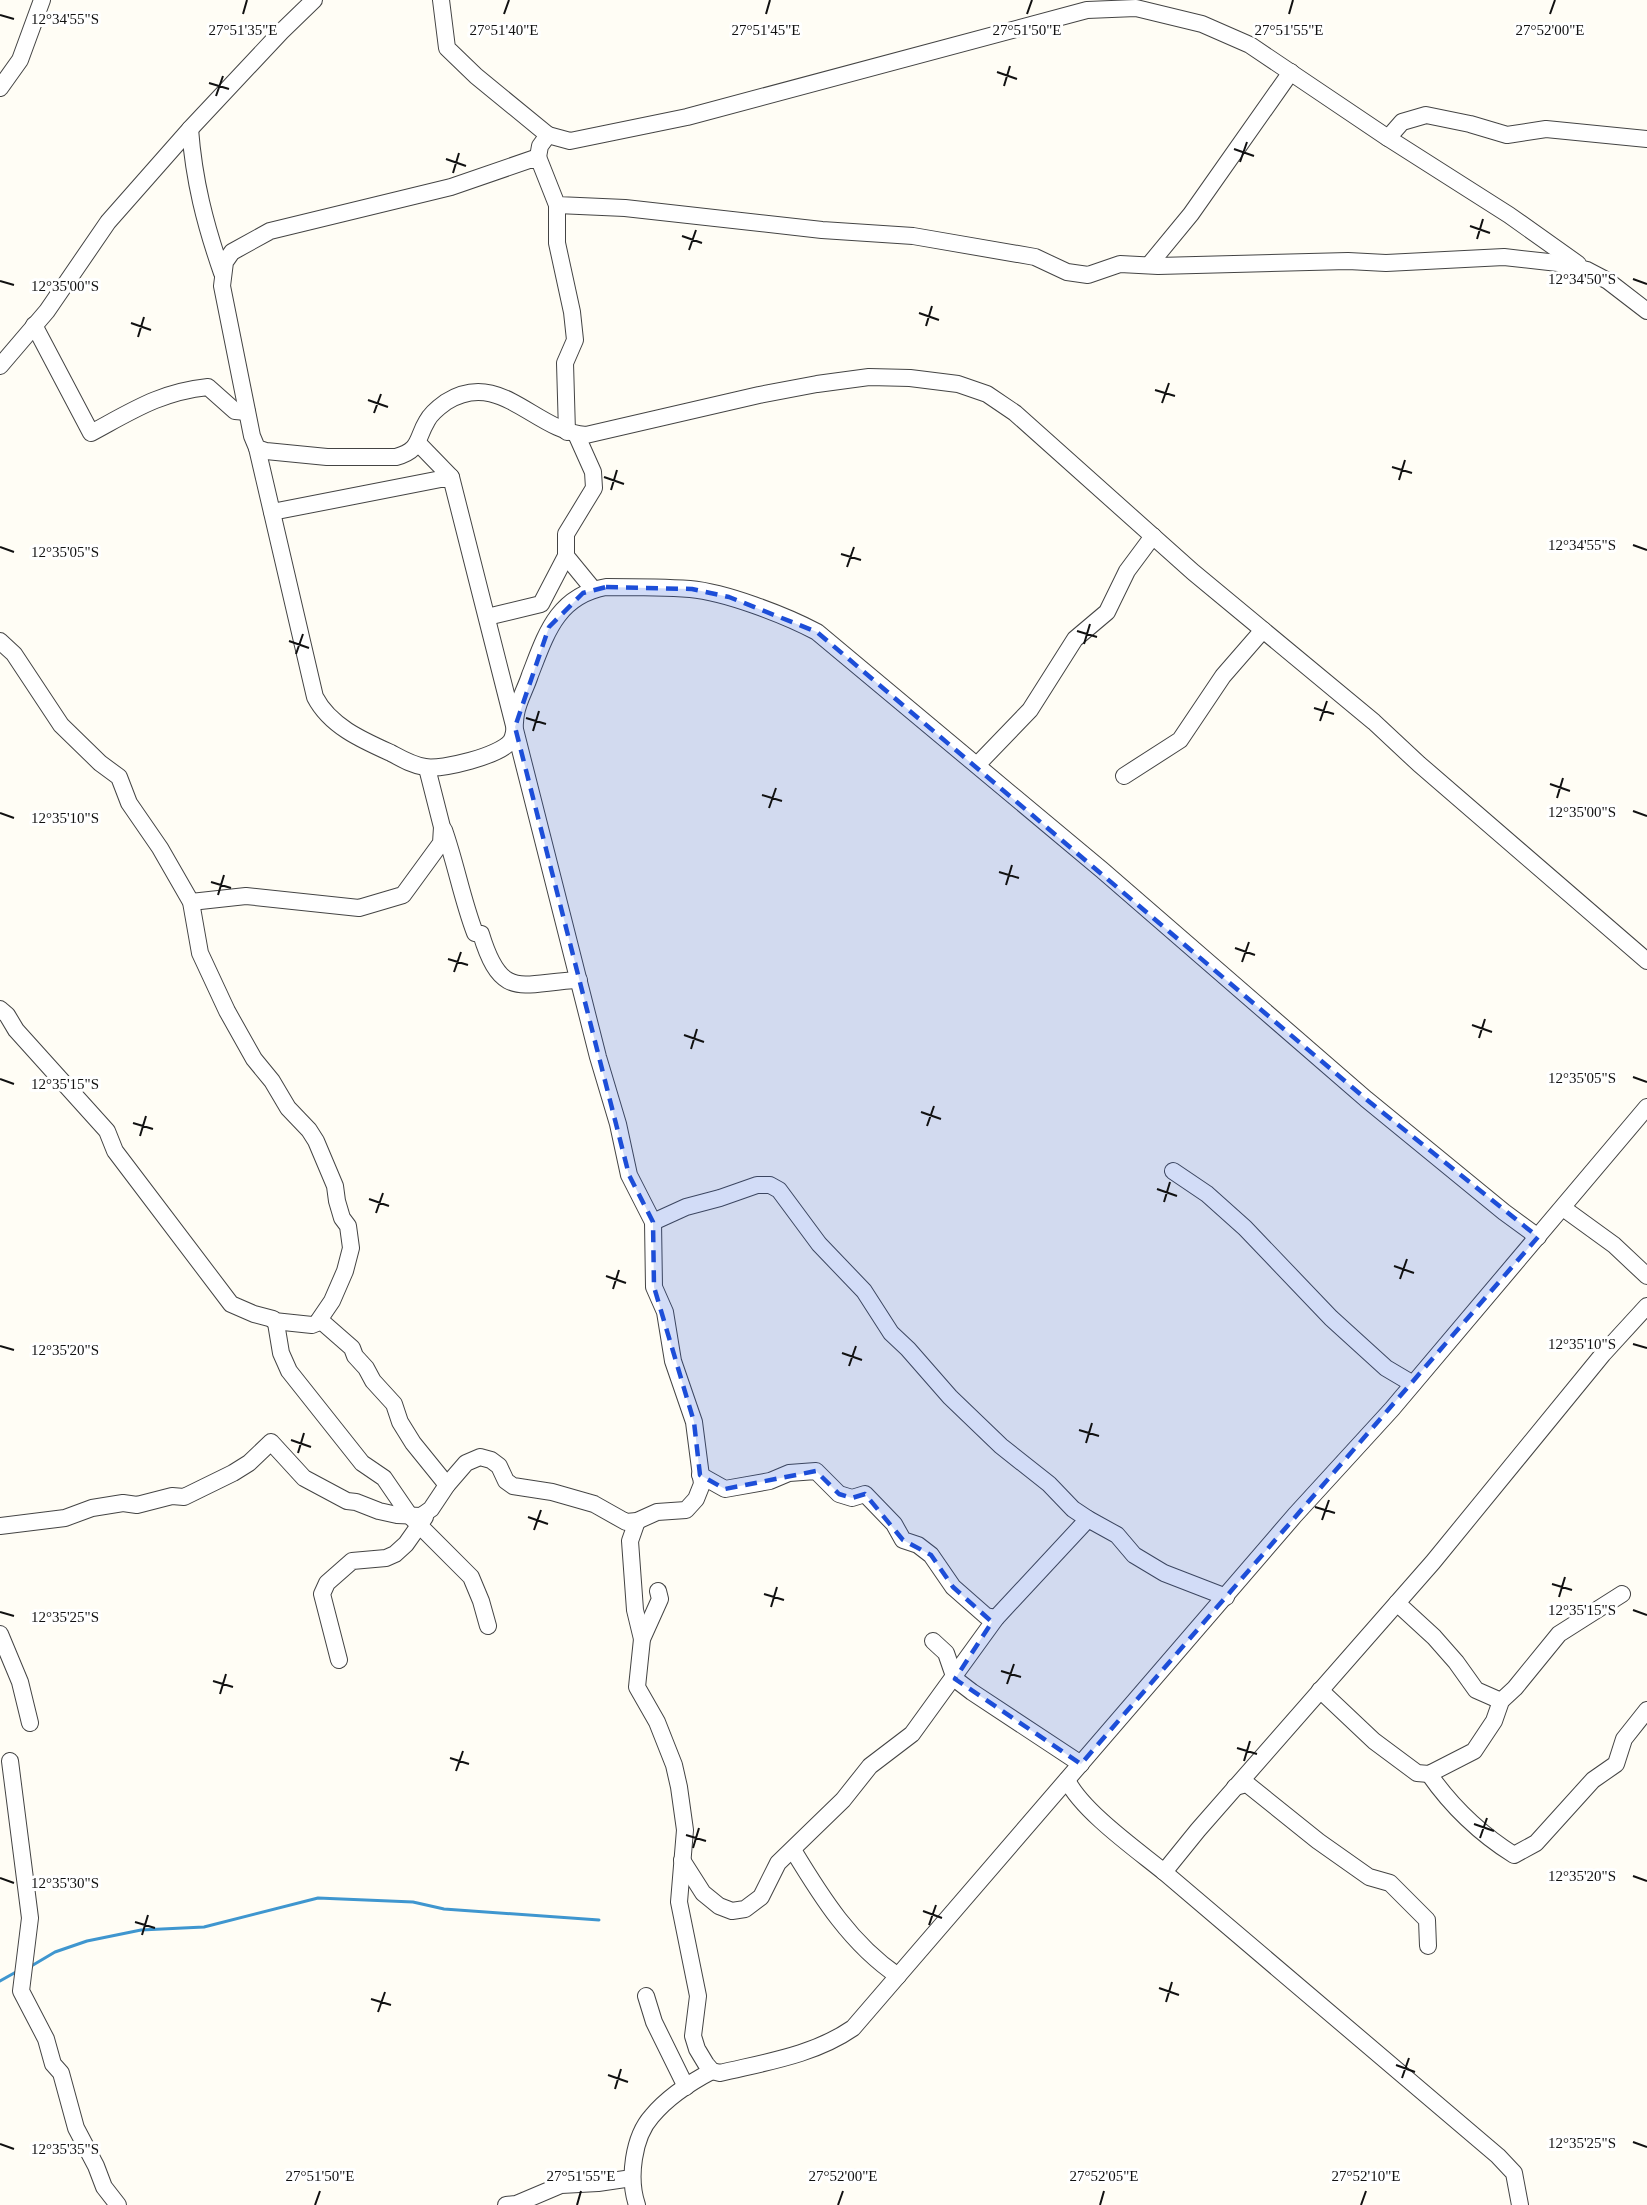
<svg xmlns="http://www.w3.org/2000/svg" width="1647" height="2205" viewBox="0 0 1647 2205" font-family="'Times New Roman',serif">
<rect width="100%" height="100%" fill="#fffdf5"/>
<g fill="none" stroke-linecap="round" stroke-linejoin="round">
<g stroke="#3f96cf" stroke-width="3">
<path d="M28,1968L55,1952L87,1941L141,1930L204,1927L318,1898L413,1902L444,1909L599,1920"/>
<path d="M0,1981L16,1972"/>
</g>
<defs>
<g id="minor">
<path d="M441,0L447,48L476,76L548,135"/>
<path d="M0,88L20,60L42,0"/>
<path d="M190,129C194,181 205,224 222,273"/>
<path d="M1388,138L1402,122L1426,115L1470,124L1507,135L1546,129L1647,139"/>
<path d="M538,157L540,146L548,135L570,141L687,117L1087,10L1136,8L1202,24L1250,45L1388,138L1509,215L1578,264"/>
<path d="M557,205V243L572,312L575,340L565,363L567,432"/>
<path d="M1149,265L1191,214L1291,72"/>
<path d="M1647,311L1608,281L1587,270L1558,263L1504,257L1386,263L1348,261L1158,266L1120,264L1088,275L1067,272L1035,257L913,236L822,230L625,208L557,205L538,157L451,187L270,231L232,252L225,262L222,286L252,436L257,448L266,451L327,457H396C421,450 416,439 427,421C431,413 439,407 446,402C500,368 534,431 586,435L759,395L817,384L869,377L910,378L958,384L987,394L1015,413L1193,572L1374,722L1419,764L1647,961"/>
<path d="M34,325L91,433C132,411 160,392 208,387L235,411L247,412"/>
<path d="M0,366L47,311L108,222L190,129L281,32L314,0"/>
<path d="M418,443L451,477"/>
<path d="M257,448L315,697C330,726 362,740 391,753C402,759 412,765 425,767C442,770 500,756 511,741C516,733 514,723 516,714C518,701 526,688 530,675C546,634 557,596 606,587C634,587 662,587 690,589C725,592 785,615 817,632L1102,870L1366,1099L1504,1212L1538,1237"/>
<path d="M566,556L593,589"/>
<path d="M487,617L541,604L566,556V534L594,488L593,472L576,434"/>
<path d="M0,641L14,654L61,725L100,763L119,777L129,803L160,848L191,902L200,953L227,1011L254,1059L272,1081L288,1108L309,1130L316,1141L335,1186L337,1201L342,1218L348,1226L351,1248L345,1271L332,1301L317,1323L312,1325L274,1321"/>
<path d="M977,765L1030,710L1075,639L1107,612L1127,571L1153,536"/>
<path d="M1124,776L1180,740L1223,676L1263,630"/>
<path d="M444,830C456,864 462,899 475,933L481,934C502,1003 522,982 579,980"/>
<path d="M191,902L246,896L359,908L403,895L441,843L442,827L427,768"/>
<path d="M0,1009L7,1015L16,1030L107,1131L115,1151L231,1304L254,1314L273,1319L276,1323L281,1353L289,1371L362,1463L384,1478L410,1516L471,1577L481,1601L488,1626"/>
<path d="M1173,1171L1207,1194L1245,1228L1331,1318L1386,1368L1413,1384"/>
<path d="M1563,1208L1614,1245L1647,1276"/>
<path d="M653,1222L686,1207L720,1198L757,1185H770L779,1190L819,1244L864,1291L891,1333L908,1349L950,1397L1001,1446L1049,1484L1073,1509L1088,1519L1117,1535L1134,1555L1164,1573L1226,1597"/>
<path d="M320,1320L352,1348L355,1356L366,1368L373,1381L394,1404L400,1422L413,1443L447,1485"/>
<path d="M700,1475L725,1489L770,1481L789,1473L816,1471L839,1494L852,1498L865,1494L894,1524L903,1540L918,1545L931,1555L953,1587L986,1616L996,1618"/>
<path d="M637,1521L630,1541L635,1610L642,1639"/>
<path d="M0,1526L65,1518L92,1508L123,1503L137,1505L172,1496L184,1497L233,1473L249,1463L271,1442L304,1478L347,1501L356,1502L379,1511L397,1515L421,1516L431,1509L447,1485L466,1463L480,1457L491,1460L499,1466L506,1481L513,1486L552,1492L594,1504L626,1522L637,1521L657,1512L686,1510L696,1499L702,1484L694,1422L673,1361L665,1312L654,1287L653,1222L629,1175L618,1124L598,1057L451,477L272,512"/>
<path d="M658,1591L660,1599L642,1639L637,1687L657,1722L674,1765L679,1787L685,1830L679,1902L698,1996L693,2036L697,2049L706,2064L712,2071L720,2073C766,2062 814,2055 853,2028L1295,1515L1392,1409L1647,1107"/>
<path d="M1397,1603L1434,1637L1456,1662L1476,1690L1501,1701"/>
<path d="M0,1634L20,1682L30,1723"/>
<path d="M933,1641L946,1653L955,1679L972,1692L1081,1764"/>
<path d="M339,1660L322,1594L327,1583L352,1561L386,1558L395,1554L406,1544L425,1517"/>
<path d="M1320,1690L1374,1741L1417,1773L1429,1774L1474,1751L1494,1721L1501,1701L1515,1688L1559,1634L1622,1594"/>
<path d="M10,1761L30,1918L21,1991L46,2039L53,2064L61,2073L76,2128L96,2166L104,2187L118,2205"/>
<path d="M1429,1774C1452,1807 1479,1833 1514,1855L1536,1843L1593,1780L1616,1764L1624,1739L1647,1710"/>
<path d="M1067,1780C1082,1811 1137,1850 1164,1872L1198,1830L1433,1562L1603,1354L1647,1306"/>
<path d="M1235,1787L1247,1784L1318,1841L1369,1877L1390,1883L1427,1920L1428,1946"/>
<path d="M793,1850C822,1898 851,1944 898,1976"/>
<path d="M682,1860L703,1893L719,1906L732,1911L745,1909L761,1897L778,1863L843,1800L870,1766L912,1734L996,1618L1088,1519"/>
<path d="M1164,1872L1498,2156L1514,2173L1520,2205"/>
<path d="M646,1996L654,2022L686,2087"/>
<path d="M506,2205L516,2204L561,2185L598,2183L632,2178"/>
<path d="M637,2205C628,2179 633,2137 652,2116C667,2098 691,2082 712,2071"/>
</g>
</defs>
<use href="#minor" stroke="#444" stroke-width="18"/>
<use href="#minor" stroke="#fff" stroke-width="16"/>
</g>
<path fill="#1d4ed8" fill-opacity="0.2" stroke="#1d4ed8" stroke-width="4.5" stroke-dasharray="12 8" stroke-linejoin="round" d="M606,587L692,589L729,597L817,632L1366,1099L1538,1237L1081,1764L955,1679L992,1622L953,1587L931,1555L903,1540L865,1494L852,1498L839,1494L816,1471L725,1489L700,1475L694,1422L654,1287L653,1222L629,1175L515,727L549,627L583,593Z"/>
<path fill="none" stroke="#111" stroke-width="2" d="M243,14L247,0M504,14L509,0M766,14L770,0M1027,14L1032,0M1289,14L1293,0M1550,14L1555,0M0,15L14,19M997,72L1017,79M209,83L229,89M1004,86L1010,66M216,96L223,76M1234,149L1254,156M446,159L466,166M1240,162L1247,142M453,173L459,153M1470,226L1490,233M682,236L702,243M1477,239L1483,219M689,250L696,230M1633,279L1647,284M0,281L14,285M919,313L939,320M131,323L151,330M926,326L932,306M138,337L144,317M1155,390L1175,396M368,400L388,407M1162,403L1169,383M374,413L381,394M1392,467L1412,473M604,477L624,484M1399,480L1405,460M611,490L617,470M1633,545L1647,550M0,547L14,552M841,554L861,560M847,567L854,547M1077,631L1097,637M289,641L309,648M1084,644L1090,624M296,654L303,634M1314,708L1334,714M526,718L546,724M1320,721L1327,701M533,731L539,711M1550,784L1570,791M762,795L782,801M1557,798L1563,778M769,808L776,788M1633,811L1647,816M0,813L14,818M999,872L1019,878M211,882L231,888M1006,885L1012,865M218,895L224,875M1235,948L1255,955M448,959L468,965M1242,962L1249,942M454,972L461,952M1472,1025L1492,1032M684,1035L704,1042M1479,1038L1485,1019M691,1049L697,1029M1633,1077L1647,1082M0,1079L14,1084M921,1112L941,1119M133,1123L153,1129M927,1126L934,1106M140,1136L146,1116M1157,1189L1177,1196M369,1199L389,1206M1164,1202L1170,1182M376,1213L383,1193M1394,1266L1414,1273M606,1276L626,1283M1400,1279L1407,1259M613,1289L619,1270M1633,1344L1647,1348M0,1346L14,1350M842,1353L862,1360M849,1366L856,1346M1079,1430L1099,1436M291,1440L311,1447M1086,1443L1092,1423M298,1453L304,1433M1315,1507L1335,1513M528,1517L548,1524M1322,1520L1329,1500M534,1530L541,1510M1552,1584L1572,1590M764,1594L784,1600M1559,1597L1565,1577M771,1607L777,1587M1633,1610L1647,1615M0,1612L14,1616M1001,1671L1021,1677M213,1681L233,1687M1007,1684L1014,1664M220,1694L226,1674M1237,1748L1257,1754M450,1758L469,1764M1244,1761L1250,1741M456,1771L463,1751M1474,1824L1494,1831M686,1835L706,1841M1480,1838L1487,1818M693,1848L699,1828M1633,1876L1647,1881M0,1878L14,1883M923,1911L942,1918M135,1922L155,1928M929,1925L936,1905M142,1935L148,1915M1159,1988L1179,1995M371,1999L391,2005M1166,2002L1172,1982M378,2012L385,1992M1396,2065L1415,2072M608,2075L628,2082M1402,2078L1409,2058M615,2089L621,2069M1633,2142L1647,2147M0,2144L14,2149M315,2205L320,2191M577,2205L581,2191M838,2205L843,2191M1100,2205L1104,2191M1361,2205L1366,2191"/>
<g font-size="15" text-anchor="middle" fill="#111" stroke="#fff" stroke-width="6" stroke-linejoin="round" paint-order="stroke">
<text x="65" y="24">12°34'55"S</text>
<text x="243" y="35">27°51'35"E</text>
<text x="504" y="35">27°51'40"E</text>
<text x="766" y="35">27°51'45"E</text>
<text x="1027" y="35">27°51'50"E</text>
<text x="1289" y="35">27°51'55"E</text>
<text x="1550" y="35">27°52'00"E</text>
<text x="1582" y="284">12°34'50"S</text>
<text x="65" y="291">12°35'00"S</text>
<text x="1582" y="550">12°34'55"S</text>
<text x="65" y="557">12°35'05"S</text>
<text x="1582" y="817">12°35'00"S</text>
<text x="65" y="823">12°35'10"S</text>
<text x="1582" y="1083">12°35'05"S</text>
<text x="65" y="1089">12°35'15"S</text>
<text x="1582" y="1349">12°35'10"S</text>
<text x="65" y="1355">12°35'20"S</text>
<text x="1582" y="1615">12°35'15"S</text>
<text x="65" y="1622">12°35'25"S</text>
<text x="1582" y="1881">12°35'20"S</text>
<text x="65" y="1888">12°35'30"S</text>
<text x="1582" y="2148">12°35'25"S</text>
<text x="65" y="2154">12°35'35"S</text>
<text x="320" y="2181">27°51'50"E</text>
<text x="581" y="2181">27°51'55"E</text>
<text x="843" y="2181">27°52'00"E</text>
<text x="1104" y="2181">27°52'05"E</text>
<text x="1366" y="2181">27°52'10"E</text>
</g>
</svg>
